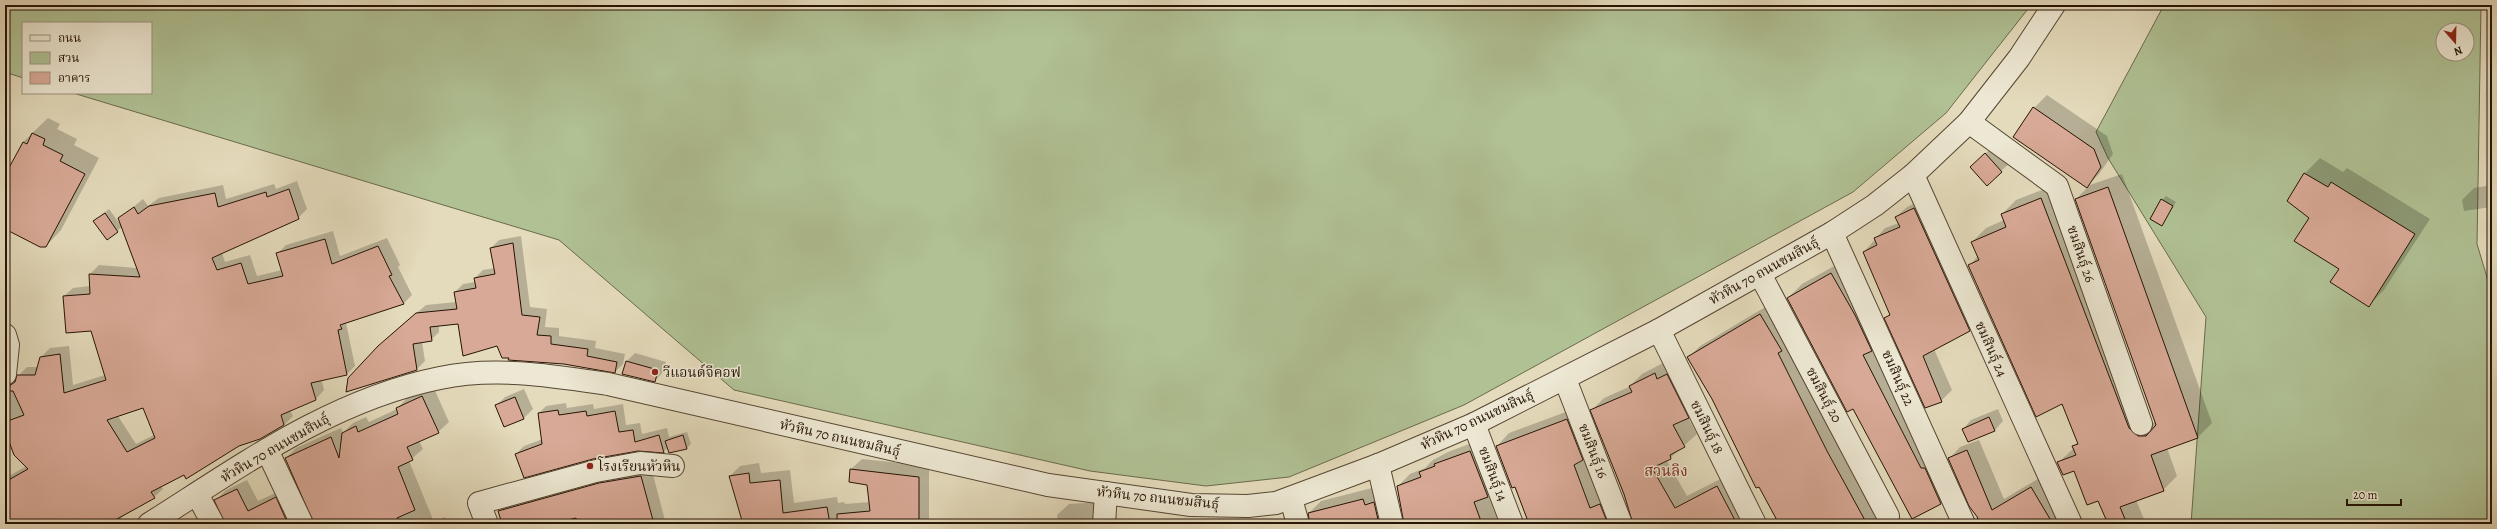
<svg xmlns="http://www.w3.org/2000/svg" width="2497" height="529" viewBox="0 0 2497 529" font-family="Alegreya,'Noto Serif Thai',serif">
<rect width="100%" height="100%" fill="#e4dbbc"/>
<filter id="stains"><feTurbulence type="fractalNoise" baseFrequency=".005" numOctaves="4"/><feColorMatrix values="0 0 0 0 .2 0 0 0 0 .09 0 0 0 0 .02 0 0 0 .5 -.17"/></filter>
<radialGradient id="worn" r=".72"><stop offset=".6" stop-color="#630" stop-opacity="0"/><stop offset="1" stop-color="#630" stop-opacity=".3"/></radialGradient>
<g fill="#b0c194" stroke="#6b6a4c" fill-rule="evenodd">
<path d="M5,5H2031L1946,113L1853,192L1464,405L1289,477L1206,486L1090,471L734,390L559,240L73,93H151V23H23V78L5,72Z"/>
<path d="M2164,5H2481L2477,244L2492,294V524H2191L2206,317L2108,158L2096,132ZM2443,30H2467V54H2443Z"/>
</g>
<g fill="#0003" fill-rule="evenodd">
<path d="M2047,95L2107,136L2113,154L2099,174L2087,186L2122,174L2212,423L2198,437L2167,448L2177,476L2163,490L2136,500L2146,524H2103L2108,522L2099,500L2074,470L2058,463L2074,448L2078,441L2063,403L1969,266L1978,256L1972,242L1986,228L2004,220L2002,214L2016,200L2055,185L2143,414L2153,423L2156,422L2076,199L2088,187L2014,137L2034,108Z"/>
<path d="M48,118L60,124L57,129L77,139L74,145L99,158L61,230L46,246L5,227V169L9,170L23,142Z"/>
<path d="M1994,145L2010,163L2001,171L1980,159Z"/>
<path d="M2320,158L2343,172L2347,168L2430,219L2384,290L2369,305L2340,268L2310,217L2288,201L2305,173Z"/>
<path d="M297,181L307,209L298,218L222,253L225,262L250,255L257,276L282,270L277,254L286,245L333,231L340,256L387,238L400,265L398,267L412,295L404,303L346,323L355,366L347,374L322,381L324,390L316,399L290,410L293,416L284,425L239,445L161,486L163,489L154,497L127,513L114,524H5V478L27,466L5,428V373L12,378L17,377L27,367H39L41,357L50,348L69,346L73,385L105,375L92,330L64,296L73,288L90,286V274L99,265L137,268L119,219L143,199L148,206L159,198L223,185L226,199L274,184L276,189ZM144,407L154,435L136,444L118,416Z"/>
<path d="M2492,185V212L2491,207L2464,211L2462,200L2474,188Z"/>
<path d="M2166,196L2176,202L2162,224V200Z"/>
<path d="M1925,198L1980,319L1969,330L1934,349L1952,390L1941,401L1885,318L1891,313L1864,252L1885,228L1899,223L1896,217L1907,207Z"/>
<path d="M109,209L122,227L107,238L94,221Z"/>
<path d="M521,236L530,307L547,309L545,327L559,328V336L596,341L595,348L625,354L623,364L615,372L565,363L510,356L498,344L459,323L439,325V332L431,340L422,342L425,361L417,369L347,390L387,338L426,305L456,302L455,292L463,284L475,282V278L483,270L495,268L491,248L499,240Z"/>
<path d="M1845,260L1953,490L1938,504L1853,408L1788,298L1802,284Z"/>
<path d="M1772,303L1880,515L1871,524H1784L1688,358L1700,346Z"/>
<path d="M635,353L666,362L663,372L655,381L627,361Z"/>
<path d="M1667,361L1700,405L1688,417L1697,434L1667,461L1687,496L1730,474L1756,524H1634L1592,410L1604,398L1629,387L1642,374Z"/>
<path d="M433,386L449,422L438,432L419,441L423,449L409,461L434,522L445,517L448,524H314L286,458L296,448L341,428L343,433L353,423L366,417L369,422L397,409L407,398Z"/>
<path d="M524,389L533,409L524,418L505,426L496,406L505,397Z"/>
<path d="M566,403L567,408L593,404L594,409L623,404L626,425L640,423L642,434L667,428L669,437L687,432L691,444L687,448L668,447L664,452L638,450L516,454L524,446L543,439L539,413L546,406Z"/>
<path d="M1579,407L1631,524H1530L1497,446L1509,433Z"/>
<path d="M1998,409L2003,421L1995,430L1968,441L1963,429L1971,420Z"/>
<path d="M1482,439L1500,483L1488,495L1499,524H1298L1311,523L1309,513L1321,501L1376,487L1401,524H1404L1398,486L1410,474L1425,468L1433,460L1448,452Z"/>
<path d="M1979,440L2004,499L2043,476L2071,524H1982L1949,459L1960,447Z"/>
<path d="M862,459L929,466V523L744,524L730,476L740,466L759,463L761,473L790,470L794,503L837,497L838,503L844,502L845,504L870,502L868,484L851,469Z"/>
<path d="M651,467L666,524H503L499,511L508,502Z"/>
<path d="M247,480L258,501L286,488L305,524H225V518L216,500L226,490Z"/>
<path d="M1103,502L1108,524H1058L1057,515L1069,504Z"/>
<path d="M687,520L688,524H671Z"/>
<path d="M1142,521L1143,524H1120L1124,522Z"/>
</g>
<g fill="#d8a996" stroke="#261304" fill-rule="evenodd">
<path d="M2033,107L2094,149L2101,167L2087,188L2013,137Z"/>
<path d="M32,133L45,139L43,145L63,155L60,161L85,174L46,247H40L5,229V175L23,142L27,144Z"/>
<path d="M1985,153L2002,172L1987,186L1970,167Z"/>
<path d="M2304,173L2328,187L2331,182L2415,234L2369,307L2330,282L2339,269L2294,241L2309,218L2287,201Z"/>
<path d="M2108,187L2198,438L2151,455L2164,491L2120,507L2127,524H2108L2098,501L2087,505L2074,471L2063,475L2057,462L2076,455L2072,446L2078,444L2062,404L2036,417L1968,265L1979,260L1971,242L2006,227L2001,214L2041,198L2129,428L2138,436H2146L2156,425L2075,199Z"/>
<path d="M289,189L299,219L212,258L217,270L241,263L248,284L283,276L276,253L325,239L332,264L378,246L392,275L389,276L404,304L340,325L342,329L338,330L347,375L311,383L316,400L281,415L284,425L260,439L239,446L186,479L184,475L151,492L155,498L117,519L120,524H5V482L28,469L14,455L5,431V422L24,415L13,391H9V386L15,382L17,375H35L40,357L60,354L64,393L106,380L91,331L66,333L63,296L90,294L89,274L140,277L118,218L134,207L138,214L149,206L215,193L218,207L266,192L267,197ZM143,408L155,438L127,452L107,420Z"/>
<path d="M2161,199L2173,206L2162,226L2150,219Z"/>
<path d="M1914,208L1970,331L1923,356L1942,402L1925,408L1884,318L1890,315L1863,252L1877,245L1874,238L1900,227L1895,217Z"/>
<path d="M105,213L118,232L107,240L93,221Z"/>
<path d="M513,243L522,315L540,317L537,335L551,336V344L588,349L587,356L617,362L615,373L564,364L508,360L509,358H502L497,346L463,356L458,324L430,327L432,341L413,344L417,370L346,392L348,378L378,346L416,313L457,309L454,292L476,288L474,278L495,274L490,248Z"/>
<path d="M1831,273L1855,315L1872,351L1863,355L1921,468H1925L1941,504L1912,519L1853,409L1847,412L1787,298Z"/>
<path d="M1760,314L1782,351L1778,353L1827,451L1867,524H1779L1759,487L1756,488L1712,399L1687,357Z"/>
<path d="M626,361L658,370L655,382L622,374Z"/>
<path d="M1655,373L1657,379L1667,374L1689,418L1673,425L1685,447L1670,455L1671,459L1652,468L1675,508L1717,486L1737,524H1633L1624,494L1590,410L1632,392L1629,386Z"/>
<path d="M422,396L439,433L407,447L413,460L398,467L415,510L397,518L400,524H314L285,458L331,437L339,458L342,433L356,426L358,432L398,414L396,408Z"/>
<path d="M515,397L524,419L504,427L495,405Z"/>
<path d="M558,410L559,415L586,411L587,416L615,411L619,432L633,430L635,442L659,435L664,453L638,451L593,459L524,478L515,454L542,444L538,413Z"/>
<path d="M1989,417L1995,431L1968,442L1962,429Z"/>
<path d="M1567,419L1583,460L1574,465L1590,508L1600,504L1608,524H1529L1515,487L1512,488L1496,446Z"/>
<path d="M683,435L687,449L669,453L665,441Z"/>
<path d="M1967,450L1992,510L2031,487L2053,524H1976V520L1978,518L1969,506L1948,458Z"/>
<path d="M1470,451L1488,497L1474,502L1482,524H1404L1397,486L1421,477L1419,472L1435,466L1434,464Z"/>
<path d="M850,469L919,477V524H837V514L870,511L867,485L849,482Z"/>
<path d="M749,473L750,483L780,480L783,513L827,507L830,524H743L729,476Z"/>
<path d="M641,476L654,524H578L576,518L556,523L555,521L539,524H502L498,511L599,483Z"/>
<path d="M237,489L248,511L276,497L288,524H225L214,500Z"/>
<path d="M1363,499L1365,505L1374,502L1379,524H1310L1308,513Z"/>
</g>
<g fill="none" stroke-linecap="round" stroke-linejoin="round">
<defs>
<g id="minor">
<path d="M1969,122L2057,186L2141,424"/>
<path d="M1913,175L2071,524"/>
<path d="M1832,233L1964,524"/>
<path d="M1760,274L1888,516"/>
<path d="M1659,330L1755,524"/>
<path d="M5,335L8,345L5,374"/>
<path d="M1565,379L1621,524"/>
<path d="M1474,424L1512,524"/>
<path d="M267,450L302,524"/>
<path d="M1378,465L1392,524"/>
<path d="M197,494L213,524"/>
<path d="M1291,499L1298,524"/>
<path d="M149,524C241,466 331,400 440,378C495,366 554,376 608,384L1048,485L1191,505L1248,506L1276,503L1378,465L1474,424L1659,330L1832,233L1875,205L1913,175L1969,122L2019,58L2054,5"/>
<path d="M487,524L479,503L596,471L640,463L673,466"/>
<path d="M1104,524L1106,493"/>
</g>
</defs>
<use href="#minor" stroke="#564532" stroke-width="24"/>
<use href="#minor" stroke="#ede8d3" stroke-width="22"/>
</g>
<g fill="#8f2418" stroke="#ede8d3" stroke-width="1.5">
<circle cx="655" cy="372" r="4"/>
<circle cx="590" cy="466" r="4"/>
</g>
<g text-anchor="middle" dominant-baseline="central" stroke-width="3" stroke-linejoin="round" paint-order="stroke">
<g font-size="14" fill="#261304" stroke="#ede8d3">
<text transform="translate(2081 254) rotate(71)">ชมสินธุ์ 26</text>
<text transform="translate(1764 271) rotate(-29)">หัวหิน 70 ถนนชมสินธุ์</text>
<text transform="translate(1991 349) rotate(66)">ชมสินธุ์ 24</text>
<text transform="translate(1898 378) rotate(66)">ชมสินธุ์ 22</text>
<text transform="translate(1824 395) rotate(62)">ชมสินธุ์ 20</text>
<text transform="translate(1477 420) rotate(-25)">หัวหิน 70 ถนนชมสินธุ์</text>
<text transform="translate(1707 427) rotate(64)">ชมสินธุ์ 18</text>
<text transform="translate(840 438) rotate(13)">หัวหิน 70 ถนนชมสินธุ์</text>
<text transform="translate(275 448) rotate(-30)">หัวหิน 70 ถนนชมสินธุ์</text>
<text transform="translate(1593 451) rotate(69)">ชมสินธุ์ 16</text>
<text transform="translate(1493 474) rotate(69)">ชมสินธุ์ 14</text>
<text transform="translate(1158 498) rotate(6)">หัวหิน 70 ถนนชมสินธุ์</text>
</g>
<g font-size="14" fill="#261304" stroke="#ede8d3" text-anchor="start">
<text x="663" y="372">วีแอนด์จีคอฟ</text>
<text x="598" y="466">โรงเรียนหัวหิน</text>
</g>
<g font-size="15" fill="#7a1f14" stroke="#ede8d3">
<text x="1666" y="471">สวนลิง</text>
</g>
</g>
<rect width="2497" height="529" fill="none" stroke="#e4dbbc" stroke-width="20"/>
<rect x="6" y="6" width="2485" height="517" fill="none" stroke="#261304" stroke-width="2"/>
<rect x="10" y="10" width="2477" height="509" fill="none" stroke="#261304"/>
<rect x="22" y="22" width="130" height="72" fill="#ede8d3" stroke="#9d9380"/>
<rect x="30" y="35" width="20" height="6" fill="#ede8d3" stroke="#9d9380"/>
<text x="58" y="42" font-size="12" fill="#261304">ถนน</text>
<rect x="30" y="52" width="20" height="12" fill="#b0c194" stroke="#9d9380"/>
<text x="58" y="62" font-size="12" fill="#261304">สวน</text>
<rect x="30" y="72" width="20" height="12" fill="#d8a996" stroke="#9d9380"/>
<text x="58" y="82" font-size="12" fill="#261304">อาคาร</text>
<g transform="translate(2455 42) rotate(160)"><circle r="19" fill="#ede8d3" stroke="#9d9380"/>
<path d="M0-3L7 15L0 10L-7 15Z" fill="#8f2418"/>
<text y="-6" font-size="11" font-weight="bold" text-anchor="middle" fill="#261304">N</text>
</g>
<path d="M2347 499v6h54v-6" fill="none" stroke="#261304" stroke-width="2"/>
<text x="2353" y="499" font-size="12" fill="#261304" stroke="#ede8d3" stroke-width="3" paint-order="stroke">20 m</text>
<rect width="100%" height="100%" filter="url(#stains)"/>
<rect width="100%" height="100%" fill="url(#worn)"/>
</svg>
